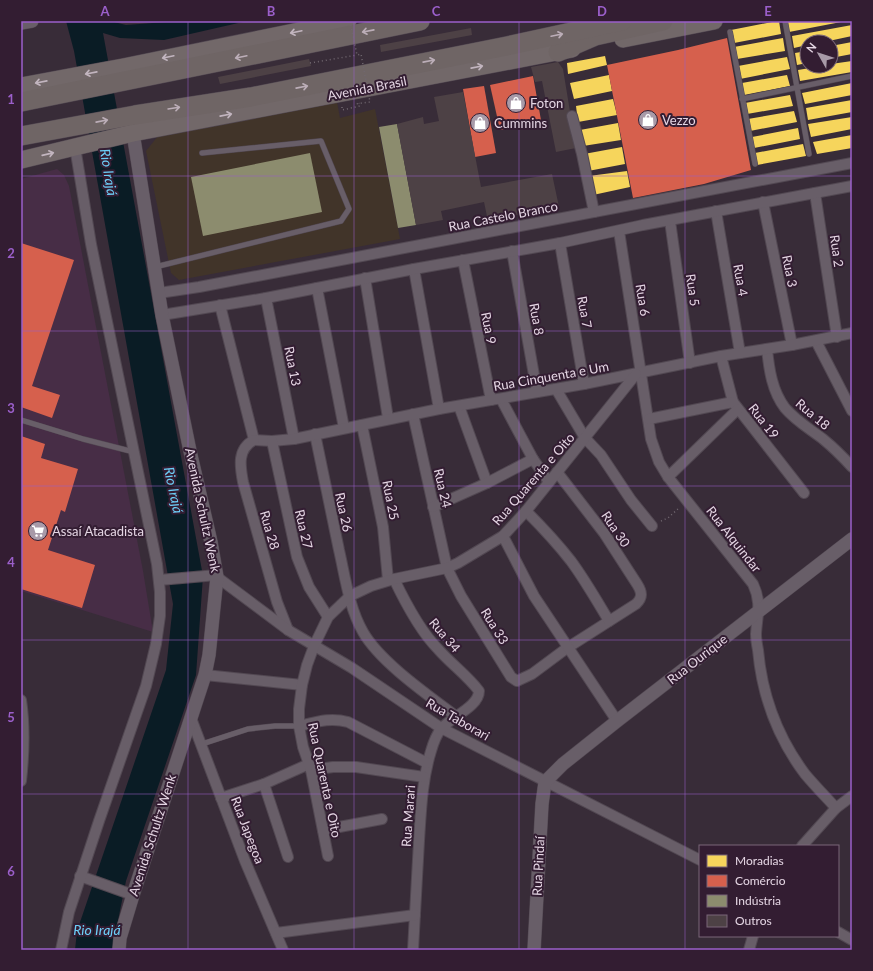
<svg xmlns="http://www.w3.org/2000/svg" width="873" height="971" viewBox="0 0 873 971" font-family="Lato,sans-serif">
<rect width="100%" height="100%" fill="#382c38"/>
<path fill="#472d46" d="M57,169L64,175L69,186L143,571L153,632L21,591V179Z"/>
<path fill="#413429" d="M337,102L340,118L375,109L400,239L179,280L171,273L146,151L158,136Z"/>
<path fill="#0a1c25" d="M66,21H110L126,25L180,21H247L164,40L120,38L103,33L203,576L196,675L126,881L112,950H75L77,931L166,670L173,604L74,51Z"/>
<g fill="#f6d55c">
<path d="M777,21H779L781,34L734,43L731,30Z"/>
<path d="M787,21H841V22L789,32Z"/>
<path d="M852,25V36L824,42H807V45L794,48L792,36Z"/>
<path d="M783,38L785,51L737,59L734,47Z"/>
<path d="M852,42V54L831,58V46Z"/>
<path d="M807,51V63L797,65L795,53Z"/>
<path d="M605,56L607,65L568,74L567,63Z"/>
<path d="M787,57L790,69L740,79L738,66Z"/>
<path d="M852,61V72L800,81L798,70L822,66H831V64Z"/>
<path d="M609,75L612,91L574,99L570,83Z"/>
<path d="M787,75L790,86L744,95L742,83Z"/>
<path d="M852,83V95L805,104L802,93Z"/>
<path d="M790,95L793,106L747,114L745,103Z"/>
<path d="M613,99L617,115L578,122L576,106Z"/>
<path d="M852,100V112L808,120L806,108Z"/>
<path d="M794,111L797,122L750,131L748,119Z"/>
<path d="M852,117V129L811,137L808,124Z"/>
<path d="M618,123L621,140L583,146L580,130Z"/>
<path d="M798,128L800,139L754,148L752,137Z"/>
<path d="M852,135V148L817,154L813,142Z"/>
<path d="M803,144L806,156L757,165L755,153Z"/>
<path d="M622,147L625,164L588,171L584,154Z"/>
<path d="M627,171L630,187L593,195L589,176Z"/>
</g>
<g fill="#d6604d">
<path d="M727,38L751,170L704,184L633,198L607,65L678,50Z"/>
<path d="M533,76L541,120L500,130L490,85Z"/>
<path d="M484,86L496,153L475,157L463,89Z"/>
<path d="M21,243L74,260L32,386L60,395L52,418L21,407Z"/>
<path d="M21,436L45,444L41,458L78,469L65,512L61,510L48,550L95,565L82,608L21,589Z"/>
</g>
<g fill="#8c8c6e">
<path d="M397,124L416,225L398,228L379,127Z"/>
<path d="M310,153L322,212L203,236L191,177Z"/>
</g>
<g fill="#4d4145">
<path d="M471,28L472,35L381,52L380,45Z"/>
<path d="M309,59L311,66L220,84L218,77Z"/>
<path d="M558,62L563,69L576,148L556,152L542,81L535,82L531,67Z"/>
<path d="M463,92L481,187L552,174L559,207L488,221L484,202L441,211L443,220L416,225L397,124L423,117L424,124L439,121L434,97Z"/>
</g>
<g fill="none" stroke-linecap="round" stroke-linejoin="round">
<defs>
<g id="service">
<path d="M785,21L809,154"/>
<path d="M730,32L755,164"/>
<path d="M742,99L852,76"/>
<path d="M155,267L341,221L349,209L321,141L202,153"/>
<path d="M21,420L83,439L134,452"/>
<path d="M202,744L248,729L275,726H299"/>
</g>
<g id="minor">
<path d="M572,116L582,154L594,212"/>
<path d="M815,193L837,337"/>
<path d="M763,202L792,345"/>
<path d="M716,211L740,353"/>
<path d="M670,221L690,363"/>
<path d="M619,231L651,439L659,462L668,477L753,584C762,603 757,615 756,634C756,639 757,645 758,650C762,695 778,738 805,774C815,786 826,797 836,808"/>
<path d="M560,243L584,384"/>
<path d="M512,251L537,392"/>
<path d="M463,260L491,400"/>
<path d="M414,269L439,409"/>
<path d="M365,278L388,418"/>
<path d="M317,288L344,428"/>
<path d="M159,293L199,287L852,163"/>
<path d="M266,298L294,439"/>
<path d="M220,305L254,440"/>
<path d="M162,315L266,298L414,269L560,243L643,225L852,186"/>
<path d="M816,341L852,411"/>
<path d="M767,349C769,369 772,391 785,408C796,421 810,429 823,439C834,448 843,457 852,467"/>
<path d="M721,356L733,402L804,493"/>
<path d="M556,389L585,438L601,455L631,500L652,526"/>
<path d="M501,399L533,459L549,482"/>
<path d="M459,406L487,483"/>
<path d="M413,414L447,568L461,596L511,677L517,681L532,674L567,648L636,604C643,597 642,592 637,584L604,533L557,472"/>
<path d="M649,419L733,402"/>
<path d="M362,425L383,527L388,580"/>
<path d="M315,434C323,472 331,511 339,550C345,576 349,608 363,632C380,662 428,695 457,717"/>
<path d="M254,440L272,441L294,439L439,409L584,384L721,356L792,345L852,333"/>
<path d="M254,440C237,449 240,466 243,482L277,602L288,630"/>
<path d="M272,441L297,557L309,587L328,617"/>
<path d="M668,477L738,409"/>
<path d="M433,507L487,483L533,459"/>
<path d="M526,511C542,527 557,543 571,561C585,580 597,601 609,621"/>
<path d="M503,536L534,596L617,721"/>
<path d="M217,577L288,630L352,668L441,728L700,860"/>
<path d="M394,579C405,602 420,631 438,649C451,664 467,675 479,691C479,707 449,718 441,729C437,734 433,744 431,751C422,780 421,810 419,841C417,877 415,914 413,950"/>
<path d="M159,580L217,575"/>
<path d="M205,675L302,685"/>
<path d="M21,700C25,727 24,754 21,781"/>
<path d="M191,718L245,861L283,950"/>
<path d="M299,726C316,722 330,717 348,722L427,763"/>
<path d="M311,770L333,767H356L424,777"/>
<path d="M264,784L288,857"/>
<path d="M221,798L264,784L309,764"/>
<path d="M323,830L382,819"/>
<path d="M802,846L836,808L852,796"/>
<path d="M328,856L311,770L303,747L299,726V709L302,685L307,665L314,646L328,617L350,596L371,586L394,579L447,568L458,563L503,536L526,511L636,374"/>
<path d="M80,876L133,895"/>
<path d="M838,932L852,940"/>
<path d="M276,933L415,915"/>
<path d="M61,950L69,912L99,821L146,686L156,644L160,616V592L157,564L91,244L75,147"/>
<path d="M749,950L753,936"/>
</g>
<g id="tertiary">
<path d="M21,23L32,21"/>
<path d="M119,950L120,938L133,895L205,675L209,655L217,577L211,542L190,451L162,315L133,133"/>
<path d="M534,950L542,804L545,782L563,764L617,721L852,539"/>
</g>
<g id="trunk">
<path d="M623,39L714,21"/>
<path d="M21,86L123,67L348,21"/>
<path d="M21,160L133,133L572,49"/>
</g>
<g id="motorway">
<path d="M558,52L595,36L663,21"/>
<path d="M21,102L420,21"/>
<path d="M21,136L135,115L251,97L507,46L622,21"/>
</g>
</defs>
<use href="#service" stroke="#524852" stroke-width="6"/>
<use href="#minor" stroke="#524852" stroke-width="12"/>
<use href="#tertiary" stroke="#524852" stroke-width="14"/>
<use href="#trunk" stroke="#524852" stroke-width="18"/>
<use href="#motorway" stroke="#524852" stroke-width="20"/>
<g stroke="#716870" stroke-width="1.5" stroke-dasharray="1 3" stroke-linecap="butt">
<path d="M310,63L357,55"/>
<path d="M342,107V110L360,106L359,103"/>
<path d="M661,521L668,518L680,507"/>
</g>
<use href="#service" stroke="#685e68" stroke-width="5"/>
<use href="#minor" stroke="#685e68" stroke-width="10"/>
<use href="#tertiary" stroke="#685e68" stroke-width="13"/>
<use href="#trunk" stroke="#726869" stroke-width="17"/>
<use href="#motorway" stroke="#6f6565" stroke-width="19"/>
<path stroke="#716870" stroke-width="1.5" stroke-dasharray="1 3" stroke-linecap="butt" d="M350,21L357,55L361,54L370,102L355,104"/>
</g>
<defs><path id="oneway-shaft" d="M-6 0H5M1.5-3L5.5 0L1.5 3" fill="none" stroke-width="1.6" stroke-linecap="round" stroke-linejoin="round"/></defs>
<g stroke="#bcaeb8">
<use href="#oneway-shaft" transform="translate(368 31) rotate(169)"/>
<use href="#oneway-shaft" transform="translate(557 35) rotate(-12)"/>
<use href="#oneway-shaft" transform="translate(241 57) rotate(168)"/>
<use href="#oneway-shaft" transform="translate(429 61) rotate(-11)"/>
<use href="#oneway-shaft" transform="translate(302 87) rotate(-11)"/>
<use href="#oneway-shaft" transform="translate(174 108) rotate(-9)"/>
<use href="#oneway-shaft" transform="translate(102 121) rotate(-11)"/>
</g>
<g stroke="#c2b5bf">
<use href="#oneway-shaft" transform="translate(296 32) rotate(168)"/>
<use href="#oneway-shaft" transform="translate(168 57) rotate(168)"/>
<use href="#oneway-shaft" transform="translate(477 67) rotate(-11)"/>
<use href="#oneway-shaft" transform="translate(91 73) rotate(169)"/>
<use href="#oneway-shaft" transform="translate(41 82) rotate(169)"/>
<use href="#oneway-shaft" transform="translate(226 115) rotate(-11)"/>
<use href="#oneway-shaft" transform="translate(48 154) rotate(-13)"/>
</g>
<path fill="none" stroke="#9b5fca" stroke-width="1" stroke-opacity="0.55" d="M188,21V950M354,21V950M519,21V950M685,21V950M21,176H852M21,331H852M21,486H852M21,640H852M21,794H852"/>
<defs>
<symbol id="shop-disc" viewBox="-11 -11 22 22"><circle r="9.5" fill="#a89aa8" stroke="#331d32"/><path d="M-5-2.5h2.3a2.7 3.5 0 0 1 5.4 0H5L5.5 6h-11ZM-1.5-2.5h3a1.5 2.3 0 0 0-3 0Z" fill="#fff"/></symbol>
<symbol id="supermarket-disc" viewBox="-11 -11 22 22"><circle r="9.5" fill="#a89aa8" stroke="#331d32"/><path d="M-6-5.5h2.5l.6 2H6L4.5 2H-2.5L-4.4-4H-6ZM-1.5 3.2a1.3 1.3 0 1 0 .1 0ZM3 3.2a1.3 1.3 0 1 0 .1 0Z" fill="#fff"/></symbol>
</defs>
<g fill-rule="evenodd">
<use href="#shop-disc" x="505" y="92" width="22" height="22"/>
<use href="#shop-disc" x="637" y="109" width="22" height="22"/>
<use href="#shop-disc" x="469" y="112" width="22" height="22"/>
<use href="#supermarket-disc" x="27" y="520" width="22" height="22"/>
</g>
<g text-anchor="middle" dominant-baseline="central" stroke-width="4" stroke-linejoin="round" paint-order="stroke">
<g font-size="13" fill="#e5d6e4" stroke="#331d32">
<text transform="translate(367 88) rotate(-11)">Avenida Brasil</text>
<text transform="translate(503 216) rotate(-11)">Rua Castelo Branco</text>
<text transform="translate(837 251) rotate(82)">Rua 2</text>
<text transform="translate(790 271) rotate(79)">Rua 3</text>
<text transform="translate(741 280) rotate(80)">Rua 4</text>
<text transform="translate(693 290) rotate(82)">Rua 5</text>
<text transform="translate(643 300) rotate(81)">Rua 6</text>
<text transform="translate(585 312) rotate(80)">Rua 7</text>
<text transform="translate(537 319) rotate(80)">Rua 8</text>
<text transform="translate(489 328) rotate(79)">Rua 9</text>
<text transform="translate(293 366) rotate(79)">Rua 13</text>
<text transform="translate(551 376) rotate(-10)">Rua Cinquenta e Um</text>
<text transform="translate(813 414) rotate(40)">Rua 18</text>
<text transform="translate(764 421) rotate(52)">Rua 19</text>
<text transform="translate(533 479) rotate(-49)">Rua Quarenta e Oito</text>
<text transform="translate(443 488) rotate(77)">Rua 24</text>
<text transform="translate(391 500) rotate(79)">Rua 25</text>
<text transform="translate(203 510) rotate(78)">Avenida Schultz Wenk</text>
<text transform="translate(344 512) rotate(78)">Rua 26</text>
<text transform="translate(304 529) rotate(77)">Rua 27</text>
<text transform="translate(616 529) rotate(56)">Rua 30</text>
<text transform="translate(270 530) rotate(74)">Rua 28</text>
<text transform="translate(734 539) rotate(52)">Rua Alquindar</text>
<text transform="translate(495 626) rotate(58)">Rua 33</text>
<text transform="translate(445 635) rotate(50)">Rua 34</text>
<text transform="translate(697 659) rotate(-38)">Rua Ourique</text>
<text transform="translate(458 719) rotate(30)">Rua Taborari</text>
<text transform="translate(325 780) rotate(78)">Rua Quarenta e Oito</text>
<text transform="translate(408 816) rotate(-86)">Rua Marari</text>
<text transform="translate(248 830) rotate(69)">Rua Japegoa</text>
<text transform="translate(152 835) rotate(-72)">Avenida Schultz Wenk</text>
<text transform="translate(538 866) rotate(-87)">Rua Pindaí</text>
</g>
<g font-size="13" fill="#e5d6e4" stroke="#331d32" text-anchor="start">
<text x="530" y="103">Foton</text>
<text x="662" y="120">Vezzo</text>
<text x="494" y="123">Cummins</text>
<text x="52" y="531">Assaí Atacadista</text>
</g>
<g font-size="14" font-style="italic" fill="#6dcff8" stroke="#331d32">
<text transform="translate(109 172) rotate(81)">Rio Irajá</text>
<text transform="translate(174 490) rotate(78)">Rio Irajá</text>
<text x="97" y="929">Rio Irajá</text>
</g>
</g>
<rect width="873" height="971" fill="none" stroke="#331d32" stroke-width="44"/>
<rect x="699" y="845" width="140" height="92" fill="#331d32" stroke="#7a6779"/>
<rect x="707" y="855" width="20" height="12" fill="#f6d55c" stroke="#7a6779"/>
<text x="735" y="865" font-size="12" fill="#e5d6e4">Moradias</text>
<rect x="707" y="875" width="20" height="12" fill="#d6604d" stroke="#7a6779"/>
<text x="735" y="885" font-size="12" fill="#e5d6e4">Comércio</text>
<rect x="707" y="895" width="20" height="12" fill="#8c8c6e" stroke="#7a6779"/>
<text x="735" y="905" font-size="12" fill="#e5d6e4">Indústria</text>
<rect x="707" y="915" width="20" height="12" fill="#4d4145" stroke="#7a6779"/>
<text x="735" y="925" font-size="12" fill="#e5d6e4">Outros</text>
<g transform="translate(819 54) rotate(309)"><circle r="19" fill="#331d32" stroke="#7a6779"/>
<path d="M0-3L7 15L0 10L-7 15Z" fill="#a89aa8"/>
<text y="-6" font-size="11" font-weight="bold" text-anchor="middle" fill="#e5d6e4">N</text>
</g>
<rect x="22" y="22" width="829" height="927" fill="none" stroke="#9b5fca" stroke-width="1.5"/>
<g font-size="13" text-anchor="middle" font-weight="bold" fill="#9b5fca">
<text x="105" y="16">A</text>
<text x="271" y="16">B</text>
<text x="436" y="16">C</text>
<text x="602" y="16">D</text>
<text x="768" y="16">E</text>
<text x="11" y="104">1</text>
<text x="11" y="258">2</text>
<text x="11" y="413">3</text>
<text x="11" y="567">4</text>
<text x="11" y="722">5</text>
<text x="11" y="876">6</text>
</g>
</svg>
